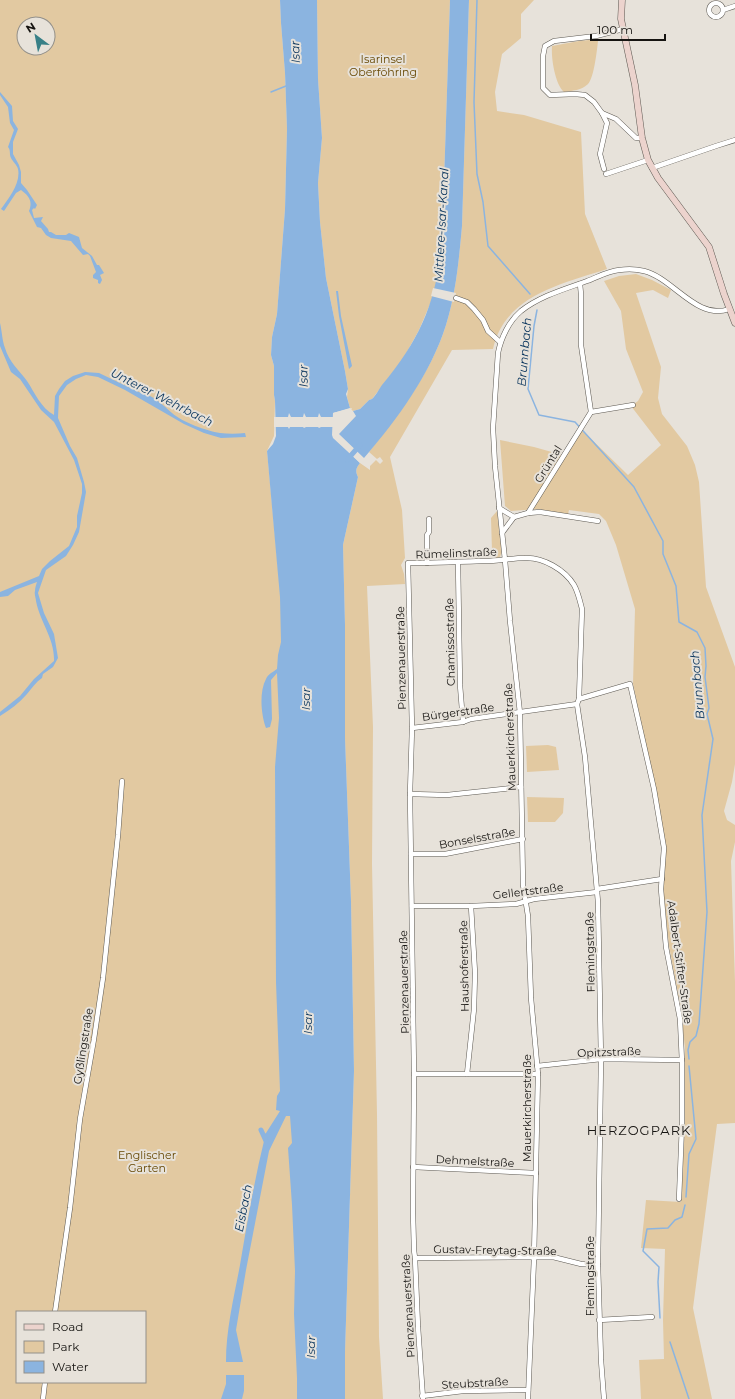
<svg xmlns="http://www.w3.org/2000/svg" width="735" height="1399" viewBox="0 0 735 1399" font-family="Montserrat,sans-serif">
<rect width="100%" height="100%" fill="#e7e2da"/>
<g fill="#e2c9a1" fill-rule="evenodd">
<path d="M0,0H280L281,23L285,73L287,129L285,209L277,314L272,337L271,355L274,366V395L275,401L274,436L267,451L285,643L293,1116L300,1399H0ZM24,24H48V48H24ZM17,1312H145V1382H17Z"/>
<path d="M317,0H450L442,242L439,271L433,297L419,330L403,359L372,399L369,400L360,409L353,411L350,408L347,397L348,389L345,371L326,278L320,222L318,183L322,138L318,79Z"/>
<path d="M469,0H534L521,14V38L502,54L495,92L497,111L524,115L581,132L585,214L607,269C562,284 505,295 493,349L452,350L390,457L402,510L405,558L401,565L404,574L405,584L367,586L373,727L372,864L377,1114L379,1337L383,1399H345V1352L354,1071L351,901L345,738V625L343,545L358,477C355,471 356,468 360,463L370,470V466L376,460L380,464L383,461L380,457L377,459L369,452C399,414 431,373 446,325C456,293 459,259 462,226Z"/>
<path d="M589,40L598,41C597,50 594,78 588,84C582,90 572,91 564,92C555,84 551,58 552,46L579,41Z"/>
<path d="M636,274L652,280L671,290L668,298L653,290L636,293L661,367L658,398L662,414L687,446L695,465L699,482L706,587L735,667V764L732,782L724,811L727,820L735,825V842L731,861L735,982V1123L717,1124L693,1308L712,1399H641L639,1360L664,1359L663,1320L665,1249L641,1248L646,1200L681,1202L685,1123V1048L680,1004L669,946L663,890L666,848L658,801L633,684L635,609L616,545L606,521L599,514L569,510L568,514L538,509L511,511L505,506L500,440L534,447L566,456L582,430L628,475L661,445L631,406L638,401L643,392L626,349L621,311L604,281L619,276Z"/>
<path d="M497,511L502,551L500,557L496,558L492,551L491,518Z"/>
<path d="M548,745L556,747L559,770L527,772L526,746Z"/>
<path d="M527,797L564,798L563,813L555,822H528Z"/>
</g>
<g fill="#8bb4e0">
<path d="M280,0H317L318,79L322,138L318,183L320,222L326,278L345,371L348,389L346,394L350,408L333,413L332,435L333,438L360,463C356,468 355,471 358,477L343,545L345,625V738L351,901L354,1071L345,1352V1399H297V1378L294,1314L295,1271L292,1205L288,1148L292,1143L290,1116H286L269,1151L246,1270L236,1330L243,1362H226C226,1329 234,1297 240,1265C247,1224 254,1182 264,1141L262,1136L266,1133L280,1111L276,1110L277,1096L280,1091L276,982L275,767L279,718L277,673L271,680L272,719L270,727L266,728C261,715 259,692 266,679C268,674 273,672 277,669L278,655L281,642L280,597L267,451L273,444L276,436L275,401L274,395V366L271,355L272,337L277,314L285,209L287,129L285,73L281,23Z"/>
<path d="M450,0H469L462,226C459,259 456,293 446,325C431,373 397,420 364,458L339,434L356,416L353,411L360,409L369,400L372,399C377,394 379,389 382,385C421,338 436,302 442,242Z"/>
<path d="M0,92L12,106L13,121L18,129L13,142V154L19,165L21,172V183L27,190L37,205L35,209L34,208L32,210L34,218L43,217L41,221L48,229L49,232H51L56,235H66L69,233L79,237L82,248L92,256L97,265H99L104,273L100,275L102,280L100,284L98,283V280L93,278V275L96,272L90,256L88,254L83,255L71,241L51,238L46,235L41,228L37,227L29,211C33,201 29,196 21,190L16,193L4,211L1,209C9,198 21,183 18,169C17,165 13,162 11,158C9,154 11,150 8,147L14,130L10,123L8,107L0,95Z"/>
<path d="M336,291H338L341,316L352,366L349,369L339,316Z"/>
<path d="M0,323C2,331 2,340 5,348C9,362 19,370 27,381C35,393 41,408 54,415L55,396L59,389L65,381L73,376L85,372L99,373L141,393C153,395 163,405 172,413C182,422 207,431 220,433C228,434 237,434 245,433L246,437L221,438L204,433L184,424L125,390L98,377L86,375L76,379L67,385L59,396L58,418L70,446L77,458L84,482L86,492L79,532L73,545L66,556L46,570L38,593L44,613L54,634L58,658L53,667L43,674L42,678C36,682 32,688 27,694C19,703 10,710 0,716V712L20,696L34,679L54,661C55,639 40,622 36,601C36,598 34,594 35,591C35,588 36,585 37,582L15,590L8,596L0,597V592L39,576L42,569L50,561L69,546L77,527V516L82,493V484L74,460L54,422L41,410L20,379L11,372L0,346Z"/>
<path d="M226,1375H244V1391L242,1399H221L226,1384Z"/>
</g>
<g fill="#e7e2da">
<path d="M433,288L456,293L454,302L431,296Z"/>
<path d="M352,408L351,410L335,414V437L361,461L360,463L334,437L333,427H321L319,428L318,427H306L304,428L303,427H290L289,429L288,427H274V417H288L289,413L291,417H303L304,413L306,417H318L319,413L321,417H333V413Z"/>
</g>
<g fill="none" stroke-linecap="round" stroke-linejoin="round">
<g stroke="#8bb4e0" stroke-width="1.5">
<path d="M477,0L474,102L477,174L483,202L488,246L530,294"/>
<path d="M271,92L286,86"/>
<path d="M537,310L534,326L528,389L539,415L575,422L634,487L663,541V554L676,586L679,622L697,632L705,648L706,666L705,677L709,708L707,714L713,739L702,815L707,912L699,1024L696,1036L690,1042L688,1050L689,1059"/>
<path d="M686,1197L689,1154L696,1139L689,1066"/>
<path d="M660,1318L658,1282L659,1267L643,1251L647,1229L668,1228L675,1220L682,1217L685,1205"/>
<path d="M670,1342L689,1399"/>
</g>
<g stroke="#8bb4e0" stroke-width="5">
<path d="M347,460L360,445"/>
<path d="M261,1130L266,1141"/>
</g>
<defs>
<g id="street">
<circle cx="716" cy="10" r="7"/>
<path d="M723,10L735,6"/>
<path d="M623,29L596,36L554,41L545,46L543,56V88L550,95L575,94L585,95L594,102L602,113L616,119L636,138H642"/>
<path d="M602,113L607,123L600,154L604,169"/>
<path d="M652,168L716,146L735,140"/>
<path d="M606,174L648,160"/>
<path d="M456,298L467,302L474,309L483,320L488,331L500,342"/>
<path d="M591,412L633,405"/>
<path d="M499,508L514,517"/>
<path d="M528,513L591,412L581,345V294L580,284"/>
<path d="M502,533L514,517L528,513L540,512L598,521"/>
<path d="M458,562L460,685L463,722"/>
<path d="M427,563V535L429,532V519"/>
<path d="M579,699L630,684L654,789L664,848L661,889L666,947L680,1019L682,1062V1125L679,1199"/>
<path d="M412,728L463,722L471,719L577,704"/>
<path d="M410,794L447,795L521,787"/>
<path d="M411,854H445L523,839"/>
<path d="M597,889L662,879"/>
<path d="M412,906H471L516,904L534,899L597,892"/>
<path d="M537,1066L601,1059L682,1060"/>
<path d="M414,1074H538"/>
<path d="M467,1074L474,1009L475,973L471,906"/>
<path d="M413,1167L536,1173"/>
<path d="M415,1258L553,1257L581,1264L598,1265"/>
<path d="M55,1312L70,1208L80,1119L94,1039L103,978L118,835L122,781"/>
<path d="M599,1320L652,1317"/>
<path d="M422,1396L463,1391L528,1390"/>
<path d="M43,1399L45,1382"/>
<path d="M423,1399L418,1327L415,1258L414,1250L413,1213L414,1074L410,794L412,728L408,563C434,563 459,562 485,561C498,561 512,558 525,558C543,557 565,570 574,585C578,592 580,601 582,609L579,699L577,704L585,757L598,902L601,1059L598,1265L601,1360L604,1399"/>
<path d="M528,1399L534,1258L538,1074L531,998L528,916L523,885L520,713L510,621L505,560L495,466L493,428L498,353C501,338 509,321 521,311C540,296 565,289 587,281C598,277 608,271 619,270C627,269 636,269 644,271C673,278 697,321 729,309"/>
</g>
<path id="secondary" d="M622,0L621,19L635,85L642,138L648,160L658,178L709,247L724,294L735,323"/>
</defs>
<use href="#street" stroke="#5d5952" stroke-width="5.5"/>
<use href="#secondary" stroke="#5d5952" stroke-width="7"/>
<use href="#street" stroke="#fff" stroke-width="4.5"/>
<use href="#secondary" stroke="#ecd3cd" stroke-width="6"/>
</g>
<g text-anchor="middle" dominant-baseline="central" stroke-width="4" stroke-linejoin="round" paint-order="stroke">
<g font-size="11" fill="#674803" stroke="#e7e2da">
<text x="383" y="59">Isarinsel<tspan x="383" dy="13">Oberföhring</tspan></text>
<text x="147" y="1155">Englischer<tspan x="147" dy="13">Garten</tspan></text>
</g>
<g font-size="11" fill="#161411" stroke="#e7e2da">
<text transform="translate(548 464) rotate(-58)">Grüntal</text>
<text transform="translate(456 553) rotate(-2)">Rümelinstraße</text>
<text transform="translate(450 642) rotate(-91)">Chamissostraße</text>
<text transform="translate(401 658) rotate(-91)">Pienzenauerstraße</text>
<text transform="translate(458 712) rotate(-8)">Bürgerstraße</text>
<text transform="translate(510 737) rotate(-92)">Mauerkircherstraße</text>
<text transform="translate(477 838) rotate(-10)">Bonselsstraße</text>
<text transform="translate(528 891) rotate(-7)">Gellertstraße</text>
<text transform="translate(590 952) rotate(-91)">Flemingstraße</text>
<text transform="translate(680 962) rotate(82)">Adalbert-Stifter-Straße</text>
<text transform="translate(464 966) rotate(-91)">Haushoferstraße</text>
<text transform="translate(404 982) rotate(-91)">Pienzenauerstraße</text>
<text transform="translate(83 1046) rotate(-81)">Gyßlingstraße</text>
<text transform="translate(609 1052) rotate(-2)">Opitzstraße</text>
<text transform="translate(527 1108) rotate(-90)">Mauerkircherstraße</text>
<text transform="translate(475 1161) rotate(3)">Dehmelstraße</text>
<text transform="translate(495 1250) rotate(1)">Gustav-Freytag-Straße</text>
<text transform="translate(590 1276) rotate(-90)">Flemingstraße</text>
<text transform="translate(408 1306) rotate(-93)">Pienzenauerstraße</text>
<text transform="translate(475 1383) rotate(-3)">Steubstraße</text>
</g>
<g font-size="12" font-style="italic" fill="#06325b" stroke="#e7e2da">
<text transform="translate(295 52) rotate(-92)">Isar</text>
<text transform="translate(441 225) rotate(-87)">Mittlere-Isar-Kanal</text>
<text transform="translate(524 352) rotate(-85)">Brunnbach</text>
<text transform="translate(303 376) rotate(-91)">Isar</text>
<text transform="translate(162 397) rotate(27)">Unterer Wehrbach</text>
<text transform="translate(697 685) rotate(-95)">Brunnbach</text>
<text transform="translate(305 699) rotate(-90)">Isar</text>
<text transform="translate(307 1023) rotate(-90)">Isar</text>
<text transform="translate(243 1208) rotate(-79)">Eisbach</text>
<text transform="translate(310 1347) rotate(-90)">Isar</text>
</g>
<g font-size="13" letter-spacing="1" fill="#161411" stroke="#e7e2da">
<text x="639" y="1130">HERZOGPARK</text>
</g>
</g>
<rect x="16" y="1311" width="130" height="72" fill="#e7e2da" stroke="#93908a"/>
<rect x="24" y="1324" width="20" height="6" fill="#ecd3cd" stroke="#93908a"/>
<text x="52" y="1331" font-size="12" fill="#161411">Road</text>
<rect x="24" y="1341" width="20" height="12" fill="#e2c9a1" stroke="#93908a"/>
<text x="52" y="1351" font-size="12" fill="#161411">Park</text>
<rect x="24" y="1361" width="20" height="12" fill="#8bb4e0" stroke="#93908a"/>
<text x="52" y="1371" font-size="12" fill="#161411">Water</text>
<g transform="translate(36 36) rotate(328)"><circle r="19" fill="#e7e2da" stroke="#93908a"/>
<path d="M0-3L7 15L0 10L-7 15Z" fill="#388087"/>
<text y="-6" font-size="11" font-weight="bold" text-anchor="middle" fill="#161411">N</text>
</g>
<path d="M591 34v6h74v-6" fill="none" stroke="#161411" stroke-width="2"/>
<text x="597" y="34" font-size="12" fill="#161411" stroke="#e7e2da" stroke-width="3" paint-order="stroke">100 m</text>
</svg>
